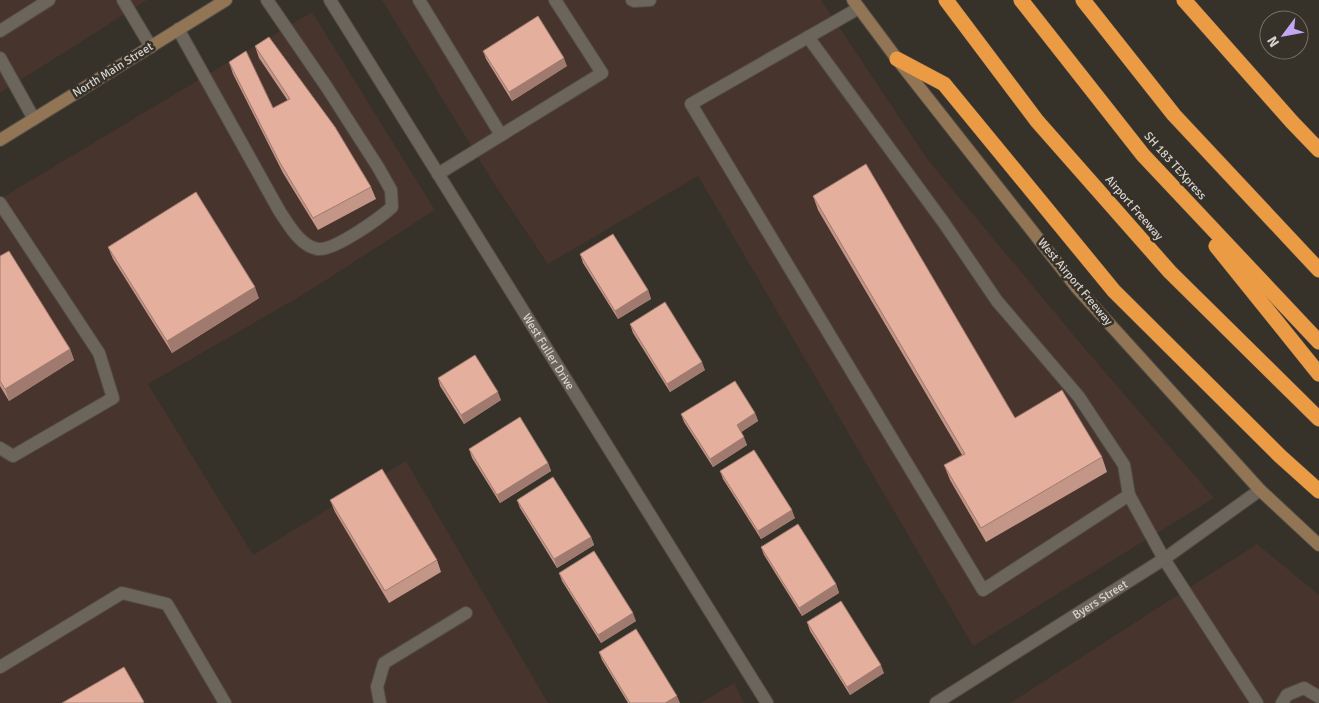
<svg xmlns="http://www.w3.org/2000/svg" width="1319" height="703" viewBox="0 0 1319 703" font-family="Signika,sans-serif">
<rect width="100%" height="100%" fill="#363129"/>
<g fill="#47342d">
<path d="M0,0H147L0,93Z"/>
<path d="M382,0H821L928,160L1086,350L1214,498L973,646L698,176L548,264L495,185Z"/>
<path d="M312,12L435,210L304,294L148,384L253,555L406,461L548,703H0V199Z"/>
<path d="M1257,544L1319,595V703H1010Z"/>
<path d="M734,683L744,703H700Z"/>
</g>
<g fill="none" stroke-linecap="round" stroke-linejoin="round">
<defs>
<g id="service">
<path d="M123,0L151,47"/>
<path d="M419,0L501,135"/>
<path d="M632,0L634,1L650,0"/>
<path d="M859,8L691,104L983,590L1129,495L1164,559L1257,703"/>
<path d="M178,29L280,212C289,225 300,246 318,249C334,251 380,218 392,207L391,190L378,167L326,86L267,0"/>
<path d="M0,31L49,0"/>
<path d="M808,37L944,223L997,301L1079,397L1124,465L1129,495"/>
<path d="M0,58L34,119"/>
<path d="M438,174L602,73L555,0"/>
<path d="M0,203L99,353L113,398L13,456L0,448"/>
<path d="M0,667L122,593L167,604L225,703"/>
<path d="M380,703L377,687L384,663L466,613"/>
<path d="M1282,703L1287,695L1304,688L1319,697"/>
</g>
<g id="minor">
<path id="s1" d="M330,0L767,703"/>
<path id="s2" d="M936,703L1164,559L1260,490"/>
</g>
<g id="secondary">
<path d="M853,0L897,59L1077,288L1260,490L1319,545"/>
<path d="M0,140L226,0"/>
</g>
<g id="motorway">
<path d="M946,0L1037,121L1170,272L1319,419"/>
<path d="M1021,0L1143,155L1319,342"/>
<path d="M1083,0L1174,115L1319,270"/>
<path d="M1184,0L1292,122L1319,150"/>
<path d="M897,59L944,84L1114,291L1280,456L1319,491"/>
<path d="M1216,246L1319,374"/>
</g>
</defs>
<use href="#service" stroke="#524d46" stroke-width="14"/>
<use href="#minor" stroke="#524d46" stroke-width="14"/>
<use href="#secondary" stroke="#524d46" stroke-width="14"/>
<use href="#motorway" stroke="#524d46" stroke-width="16"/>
<use href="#service" stroke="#6b655c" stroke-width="12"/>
<use href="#minor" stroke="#6b655c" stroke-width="12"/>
<use href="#secondary" stroke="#927555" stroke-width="12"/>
<use href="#motorway" stroke="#ec9b45" stroke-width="15"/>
</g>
<g fill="#c49687">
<path d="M255,46L371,187L376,199L318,230L283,173L233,74L229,62L273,108L288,101L259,58Z"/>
<path d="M483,51L567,66L512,101L486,59Z"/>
<path d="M813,196L1015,418L1102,457L1107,472L986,542L950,480L944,465L962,455L818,210Z"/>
<path d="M108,247L259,298L172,353L113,259Z"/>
<path d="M580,254L648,290L651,299L618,319L583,263Z"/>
<path d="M0,256L70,349L74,360L9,401L0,386Z"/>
<path d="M630,324L705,370L670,392L633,333Z"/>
<path d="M438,378L501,400L464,424L440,386Z"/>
<path d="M755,413L758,421L741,432L747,445L713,467L684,422L681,414Z"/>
<path d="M469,449L548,463L551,471L500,503L472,458Z"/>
<path d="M720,471L795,518L761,539L723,479Z"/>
<path d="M330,500L437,560L441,572L389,603L335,512Z"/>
<path d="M517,500L591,537L594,545L557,568L520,508Z"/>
<path d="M761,547L836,584L839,593L802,616L764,555Z"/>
<path d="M559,573L636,621L601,643L562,581Z"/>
<path d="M807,622L884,673L850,695L810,631Z"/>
<path d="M599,652L680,703H628L602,660Z"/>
</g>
<g fill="#a07a6e">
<path d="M564,58L567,66L512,101L509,92Z"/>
<path d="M255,287L259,298L172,353L167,341Z"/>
<path d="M648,290L651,299L618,319L615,311Z"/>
<path d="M70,349L74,360L9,401L5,389Z"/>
<path d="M702,362L705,370L670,392L667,384Z"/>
<path d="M498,392L501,400L464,424L461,415Z"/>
<path d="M755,413L758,421L740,433L737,425Z"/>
<path d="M744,437L747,445L713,467L710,459Z"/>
<path d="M548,463L551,471L500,503L497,495Z"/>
<path d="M792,510L795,518L761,539L758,531Z"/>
<path d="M591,537L594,545L557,568L554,559Z"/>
<path d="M836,584L839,593L802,616L799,608Z"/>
<path d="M633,613L636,621L601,643L598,635Z"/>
<path d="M881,665L884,673L850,695L847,687Z"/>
<path d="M677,696L680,703H665Z"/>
</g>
<g fill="#e4af9d" stroke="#a07a6e">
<path d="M538,16L564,58L509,92L483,51Z"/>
<path d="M269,37L335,127L371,187L313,218L279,161L229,62L246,51L273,108L290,99L255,46Z"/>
<path d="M866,164L1015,418L1062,390L1102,457L981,528L944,465L965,454L813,196Z"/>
<path d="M196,192L255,287L167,341L108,247Z"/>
<path d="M613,234L648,290L615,311L580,254Z"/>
<path d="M9,251L70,349L5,389L0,381V256Z"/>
<path d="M665,302L702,362L667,384L630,324Z"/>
<path d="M475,355L498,392L461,415L438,378Z"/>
<path d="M735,381L755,413L737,425L744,437L710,459L681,414Z"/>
<path d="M520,417L548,463L497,495L469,449Z"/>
<path d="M754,450L792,510L758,531L720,471Z"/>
<path d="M382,469L437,560L385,591L330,500Z"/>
<path d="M553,477L591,537L554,559L517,500Z"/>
<path d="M798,524L836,584L799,608L761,547Z"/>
<path d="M594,551L633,613L598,635L559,573Z"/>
<path d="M841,601L881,665L847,687L807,622Z"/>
<path d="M636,629L677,696L665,703H630L599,652Z"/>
<path d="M124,667L144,702L142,703H62Z"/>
</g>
<g text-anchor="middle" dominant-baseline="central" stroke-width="5" stroke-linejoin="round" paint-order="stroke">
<g font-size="12" fill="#d6d2cd" stroke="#363129">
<text transform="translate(113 70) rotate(-32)">North Main Street</text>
<text transform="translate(1175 166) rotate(48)">SH 183 TEXpress</text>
<text transform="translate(1134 208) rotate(49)">Airport Freeway</text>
<text transform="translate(1075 282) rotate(50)">West Airport Freeway</text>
<text stroke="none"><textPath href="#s1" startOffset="414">West Fuller Drive</textPath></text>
<text stroke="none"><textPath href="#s2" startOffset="194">Byers Street</textPath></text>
</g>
</g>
<g transform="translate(1284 35) rotate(238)"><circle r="24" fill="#363129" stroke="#76716b"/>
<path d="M0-4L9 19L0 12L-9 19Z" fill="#c3a7f2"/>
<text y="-8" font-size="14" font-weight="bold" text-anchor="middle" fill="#d6d2cd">N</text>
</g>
</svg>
